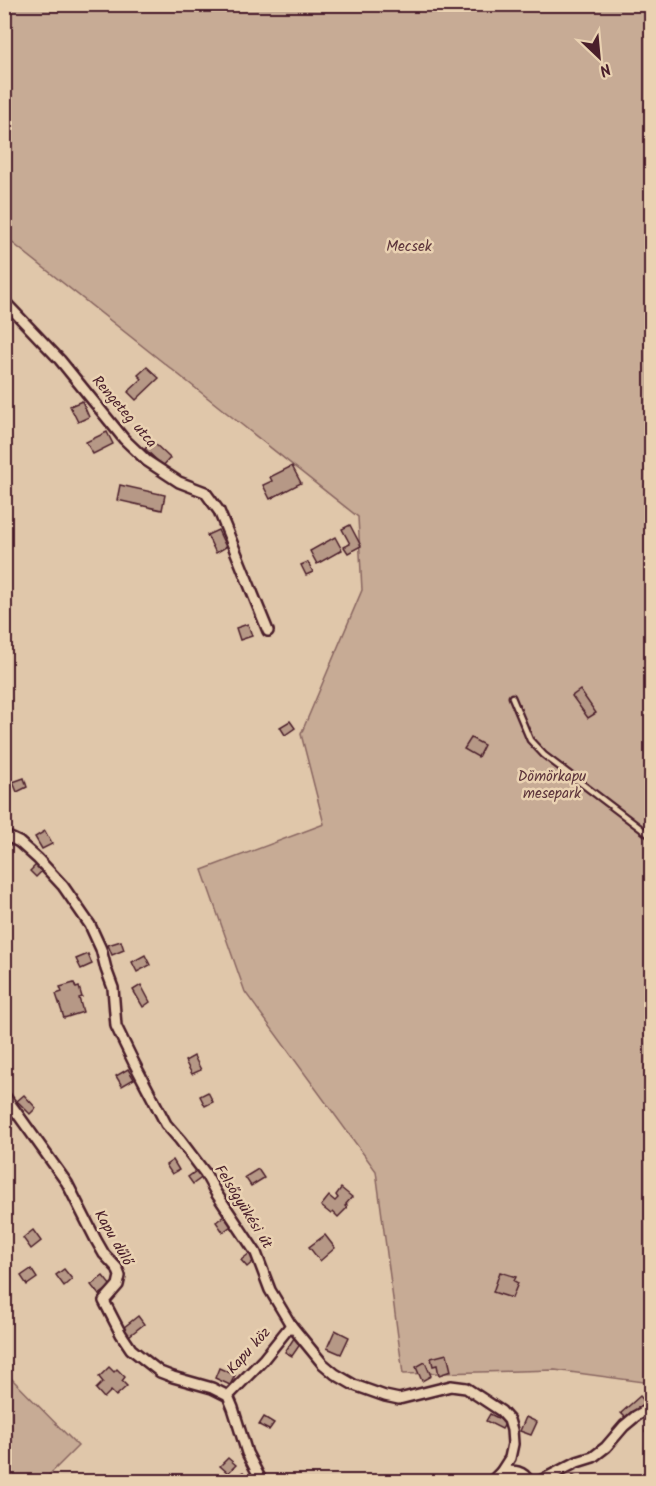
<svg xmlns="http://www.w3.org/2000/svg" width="656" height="1486" viewBox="0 0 656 1486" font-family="Kalam,sans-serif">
<rect width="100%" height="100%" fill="#e0c7aa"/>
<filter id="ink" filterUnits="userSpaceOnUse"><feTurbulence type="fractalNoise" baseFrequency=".0167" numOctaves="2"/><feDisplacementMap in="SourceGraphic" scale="12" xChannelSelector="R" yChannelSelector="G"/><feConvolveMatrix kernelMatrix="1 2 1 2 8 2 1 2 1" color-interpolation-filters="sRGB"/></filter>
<g filter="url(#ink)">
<g fill="#c7ab95" stroke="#886560" stroke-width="1.5">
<path d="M4,5H651V1383L555,1370L403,1374L376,1171L245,992L202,870L324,824L301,734L362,590L358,517L5,237Z"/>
<path d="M5,1372L78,1446L43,1481H5Z"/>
</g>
<g fill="#b69886" stroke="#4a1f2b" stroke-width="1.5">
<path d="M147,367L159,378L136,400L128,392L142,379L138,375Z"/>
<path d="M82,401L89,417L78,422L70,406Z"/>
<path d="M107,432L113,444L93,454L86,442Z"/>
<path d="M152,441L170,458L163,466L145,449Z"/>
<path d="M292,466L301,483L270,499L263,485L272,481L270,477Z"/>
<path d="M120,485L165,495L162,510L117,500Z"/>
<path d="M350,525L361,546L348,553L344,547L350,544L342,529Z"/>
<path d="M218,530L226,547L216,553L207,535Z"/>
<path d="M335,537L342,550L317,564L310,551Z"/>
<path d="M308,562L313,572L306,575L301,565Z"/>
<path d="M248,624L252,636L240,640L236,628Z"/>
<path d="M580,690L596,713L588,718L572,696Z"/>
<path d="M290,721L295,728L285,735L280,727Z"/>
<path d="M471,738L484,745L478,757L464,749Z"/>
<path d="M24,778L27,787L17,792L13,782Z"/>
<path d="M45,831L52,844L42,849L35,837Z"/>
<path d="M38,863L44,869L36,877L30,871Z"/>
<path d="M121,941L124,950L112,955L108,945Z"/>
<path d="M88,954L92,964L81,969L76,959Z"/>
<path d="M145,955L150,965L137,972L132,962Z"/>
<path d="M74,983L76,988L79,987L82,997L79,998L83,1012L64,1018L56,994L62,992L60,987Z"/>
<path d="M141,985L150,1002L143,1007L133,990Z"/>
<path d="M194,1056L201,1070L192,1074L185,1061Z"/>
<path d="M128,1069L134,1079L122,1086L116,1076Z"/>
<path d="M208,1092L213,1102L205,1106L200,1096Z"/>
<path d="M24,1095L36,1108L30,1114L17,1101Z"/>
<path d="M173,1160L179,1170L172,1174L166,1165Z"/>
<path d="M199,1169L204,1176L193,1184L188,1177Z"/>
<path d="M258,1169L264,1178L251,1186L245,1177Z"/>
<path d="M341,1188L352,1197L346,1204L347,1205L345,1206L347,1208L338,1217L333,1212L331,1214L321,1206L329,1196L335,1201L338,1198L336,1195Z"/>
<path d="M224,1216L231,1226L223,1232L216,1222Z"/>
<path d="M33,1230L41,1241L31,1249L23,1238Z"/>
<path d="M325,1235L335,1248L320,1261L309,1247Z"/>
<path d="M250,1253L255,1260L247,1267L241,1260Z"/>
<path d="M31,1269L37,1278L27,1285L21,1276Z"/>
<path d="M64,1269L72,1279L64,1286L56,1275Z"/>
<path d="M500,1272L516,1277L514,1281L518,1283L512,1298L493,1292Z"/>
<path d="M103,1276L111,1286L99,1295L91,1285Z"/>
<path d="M138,1316L144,1324L129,1336L123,1328Z"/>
<path d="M335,1330L349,1337L341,1354L327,1348Z"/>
<path d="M294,1338L301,1343L292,1356L285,1352Z"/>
<path d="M447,1354L451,1371L439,1375L437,1365L433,1366L431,1358Z"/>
<path d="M425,1362L431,1376L422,1381L416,1367Z"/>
<path d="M109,1367L114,1372L117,1369L125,1377L122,1381L127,1386L116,1396L111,1391L104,1398L96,1389L103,1382L99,1377Z"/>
<path d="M219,1368L235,1375L230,1385L215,1378Z"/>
<path d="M640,1396L646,1403L627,1419L621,1413Z"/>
<path d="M490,1414L506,1422L502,1429L486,1421Z"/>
<path d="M264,1417L274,1423L269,1430L259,1425Z"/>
<path d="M526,1417L537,1422L531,1435L520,1431Z"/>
<path d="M649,1419L652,1420V1434L645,1432Z"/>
<path d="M228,1458L236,1465L228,1473L220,1466Z"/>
<path d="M243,1472L248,1478L244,1482H242L237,1476Z"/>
<path d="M573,1475L583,1482H569Z"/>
</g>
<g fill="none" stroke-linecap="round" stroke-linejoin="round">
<defs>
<path id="lane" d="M512,697L530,740L544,755L652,837"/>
<g id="street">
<path d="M4,301L60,360L124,439L147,461L179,482L205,492L219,511L268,631"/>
<path d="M4,835L19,842L38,859L63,886L90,925L101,949L106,969L113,988L116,1026L134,1063L166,1124L180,1140L205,1173L216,1193L256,1253L270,1290L291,1325L322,1363L335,1374L354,1385L385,1396L399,1399L451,1386L466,1388L501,1411L509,1420L512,1430L513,1444L510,1458L501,1472L491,1482"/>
<path d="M4,1095L67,1183L96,1240L104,1254L117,1268L120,1276L118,1285L104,1301L121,1334L131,1349L146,1361L160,1372L173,1377L212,1388L228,1396L233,1408L247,1453L262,1482"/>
<path d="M228,1396L263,1360L291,1325"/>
<path d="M501,1472C513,1471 523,1469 529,1482"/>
<path d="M538,1482L577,1462L593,1457L606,1447L624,1426L636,1416L652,1407"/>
</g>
</defs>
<use href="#lane" stroke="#4a1f2b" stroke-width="9"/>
<use href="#street" stroke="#4a1f2b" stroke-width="14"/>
<use href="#lane" stroke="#ead2b2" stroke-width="4.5"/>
<use href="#street" stroke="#ead2b2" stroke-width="9"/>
</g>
</g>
<g text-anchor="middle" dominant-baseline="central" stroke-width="5" stroke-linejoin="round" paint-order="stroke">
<g font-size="15" fill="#5d343b" stroke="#ead2b2">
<text x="409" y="247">Mecsek</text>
<text x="552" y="777">Dömörkapu<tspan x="552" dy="17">mesepark</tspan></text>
</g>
<g font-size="15" fill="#4a1f2b" stroke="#ead2b2">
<text transform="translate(124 412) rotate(49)">Rengeteg utca</text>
<text transform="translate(243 1207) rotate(58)">Felsőgyükési út</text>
<text transform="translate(113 1238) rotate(60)">Kapu dűlő</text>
<text transform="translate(249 1351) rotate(-48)">Kapu köz</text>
</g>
</g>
<rect width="656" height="1486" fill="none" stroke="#ead2b2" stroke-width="24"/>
<rect x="12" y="12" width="632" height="1462" fill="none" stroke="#4a1f2b" stroke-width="2" filter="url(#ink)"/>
<g transform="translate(599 57) rotate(154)" stroke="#ead2b2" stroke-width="4.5" paint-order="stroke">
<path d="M0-4.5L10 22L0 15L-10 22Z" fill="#4a1f2b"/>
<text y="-9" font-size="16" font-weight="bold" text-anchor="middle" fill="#4a1f2b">N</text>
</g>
</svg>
